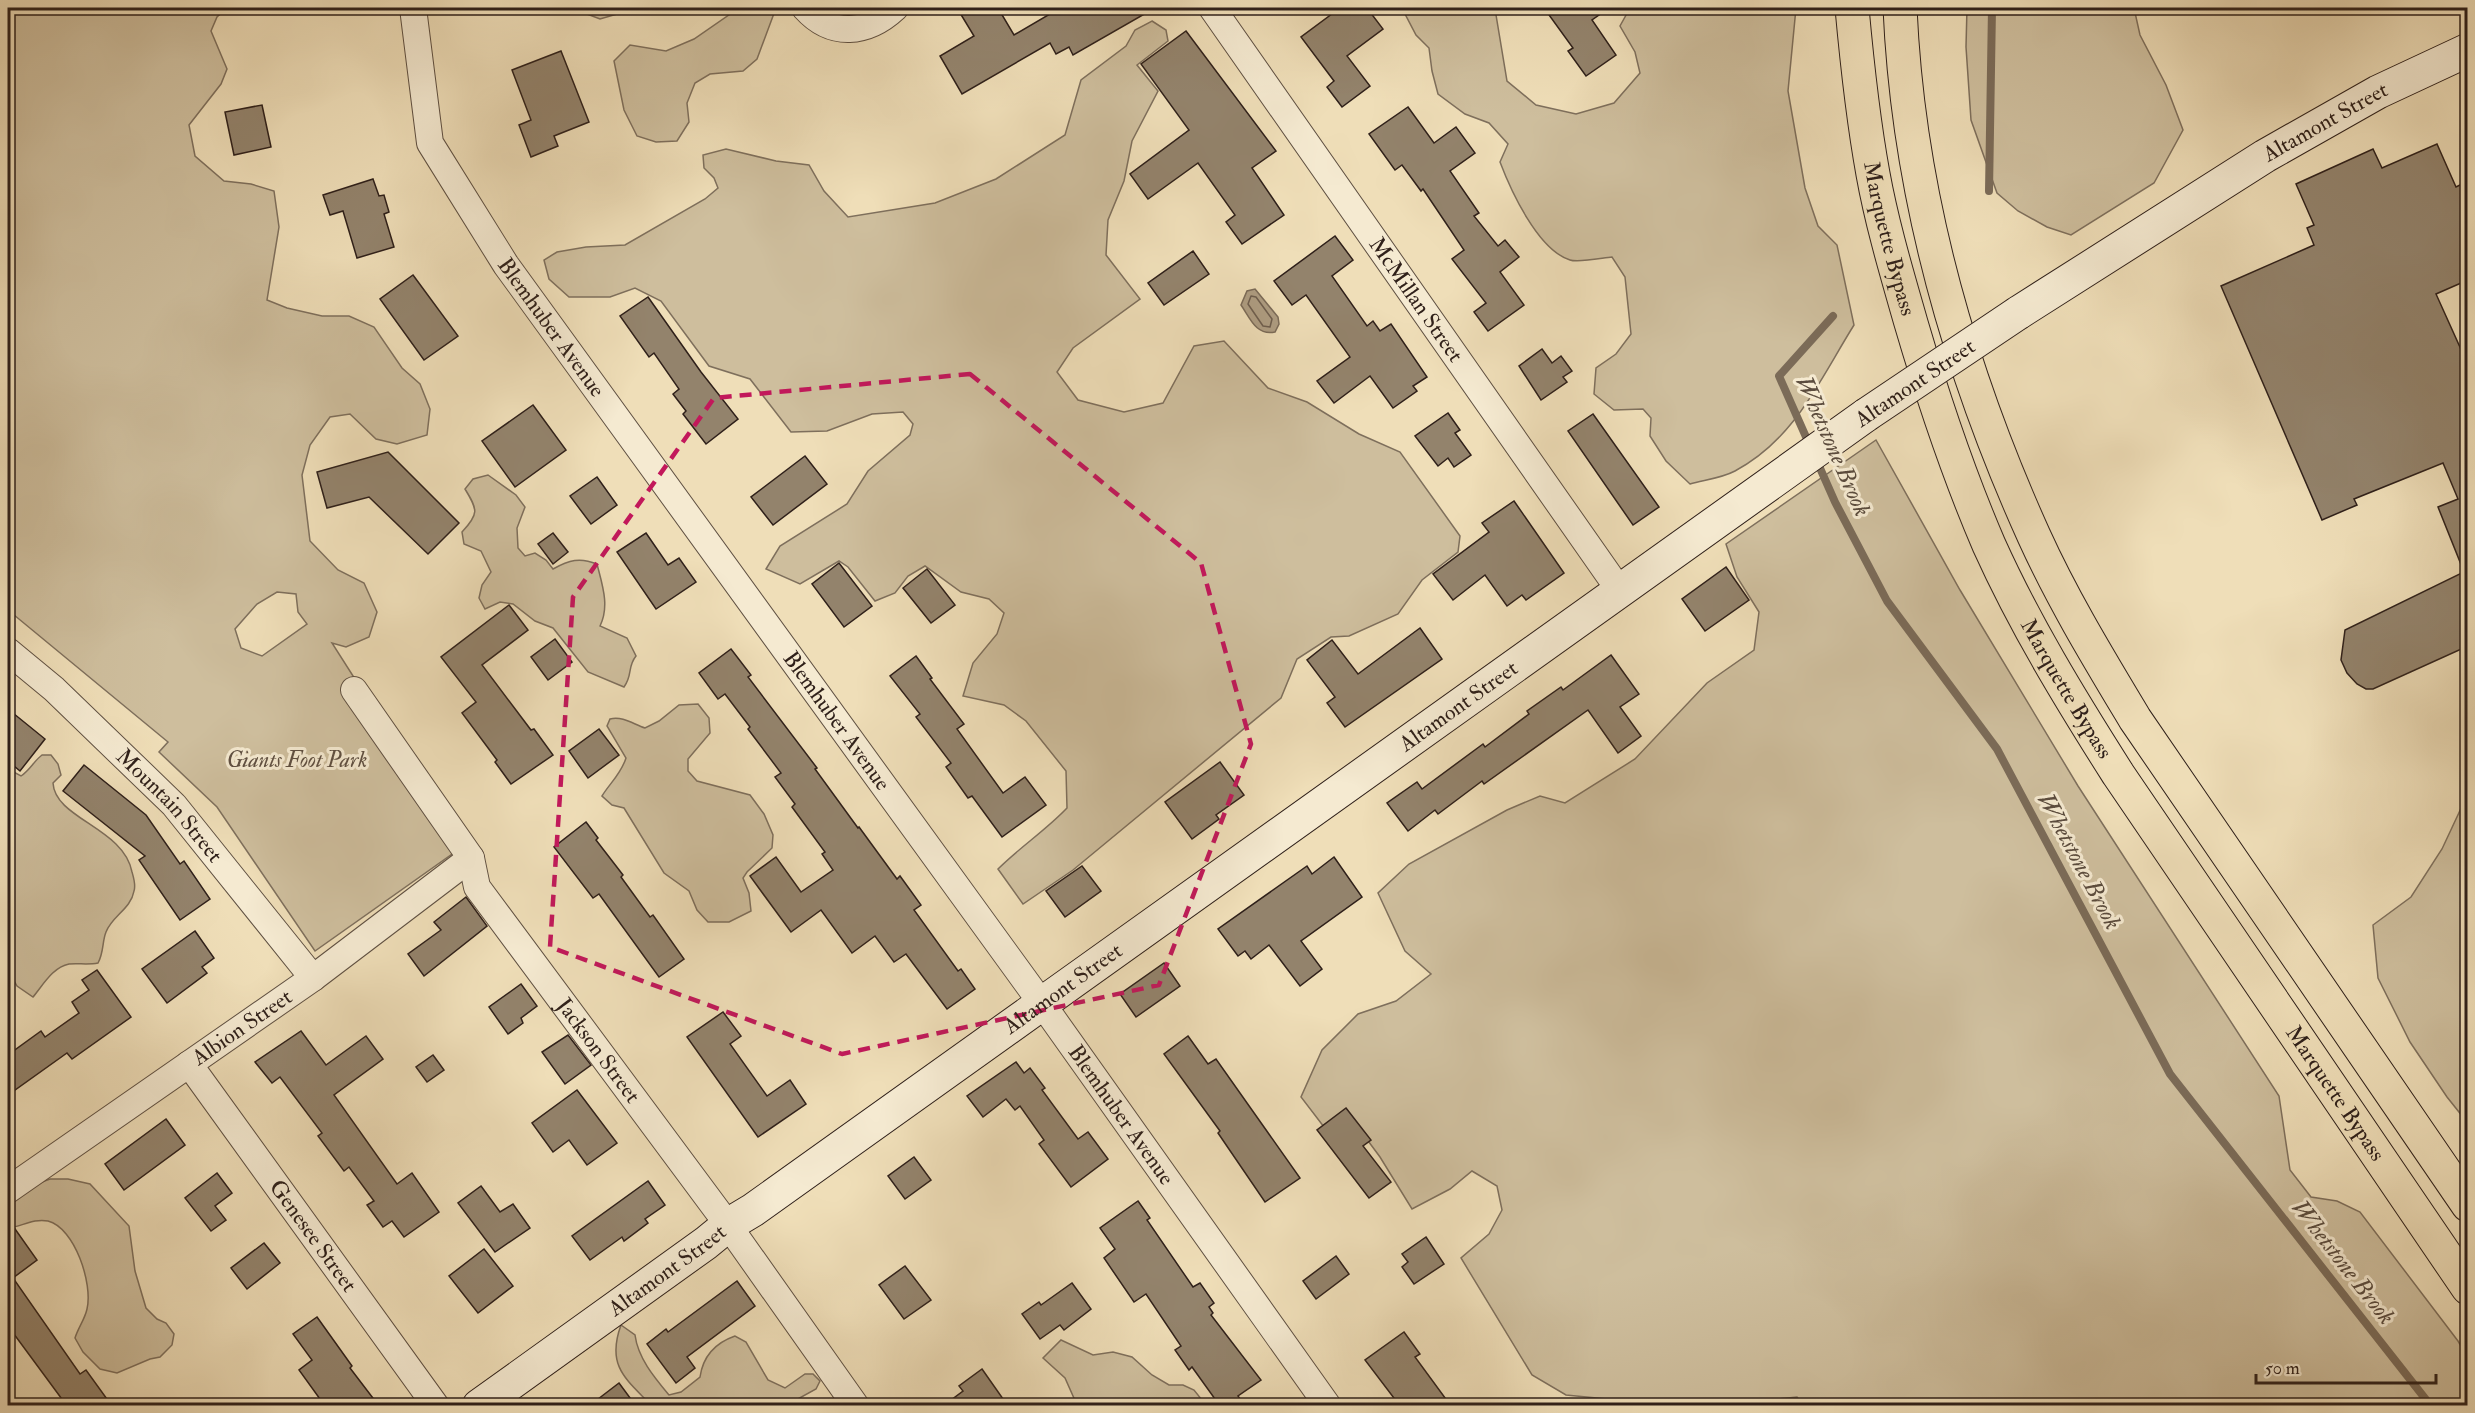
<svg xmlns="http://www.w3.org/2000/svg" width="2475" height="1413" viewBox="0 0 2475 1413" font-family="'IM FELL Double Pica',serif">
<rect width="100%" height="100%" fill="#efdeb8"/>
<filter id="stains"><feTurbulence type="fractalNoise" baseFrequency=".00333" numOctaves="4"/><feColorMatrix values="0 0 0 0 .2 0 0 0 0 .09 0 0 0 0 .02 0 0 0 .5 -.17"/></filter>
<radialGradient id="worn" r=".72"><stop offset=".6" stop-color="#630" stop-opacity="0"/><stop offset="1" stop-color="#630" stop-opacity=".3"/></radialGradient>
<g fill="#cebe9d" stroke="#7e6f5c" stroke-width="1.5" fill-rule="evenodd">
<path d="M8,8H227L217,17L211,31L227,69L221,84L189,125L195,156L224,181L251,184L274,191L279,227L267,300L287,308L322,316H349L374,327L402,368L420,384L430,409L427,435L397,444L376,439L350,414L330,417L310,445L302,475L310,541L338,570L364,583L377,612L369,637L346,647L332,643L462,847L315,951L217,807L159,752L168,742L8,610ZM277,592L296,594L298,612L307,624L262,656L241,648L235,629L257,604Z"/>
<path d="M571,8H638L600,19Z"/>
<path d="M739,8H776L757,59L743,71L710,74L695,83L687,103L689,122L677,141L656,142L637,136L624,110L614,61L630,45L666,51L694,39Z"/>
<path d="M1407,8H1493L1496,15L1507,81L1536,105L1576,114L1614,103L1640,73L1635,52L1620,26L1630,8H1796L1788,91L1805,188L1818,226L1837,245L1854,325C1819,381 1795,439 1735,471C1722,478 1704,480 1690,484L1666,461L1650,436L1651,418L1643,409L1614,410L1594,394L1596,368L1616,354L1631,334L1625,277L1612,257C1602,258 1578,263 1570,260C1538,250 1511,191 1500,162L1508,144L1489,123L1465,114L1438,94L1432,71L1429,48L1416,35L1404,12Z"/>
<path d="M1967,8H2134L2140,35L2166,85L2183,130L2154,183L2071,235L2047,227L2018,211L1997,193L1971,120L1966,47Z"/>
<path d="M1152,21L1166,30L1168,41L1137,65L1158,91L1132,141L1124,181L1108,220L1106,255L1140,299L1073,348L1057,372L1078,400L1124,412L1163,403L1194,346L1224,341L1268,388L1307,402L1359,434L1400,452L1460,536L1458,552L1422,580L1398,614L1349,636L1331,637L1297,659L1281,698L1073,870L1023,904L998,869C1020,847 1045,831 1067,808L1066,771L1026,721L1004,705L963,696L973,663L997,634L1004,613L989,599L961,592L925,566L908,576L895,593L875,601L848,567L839,561L800,584L766,569L780,546L847,504L868,471L910,435L913,424L903,412L872,414L827,431L791,432L750,379L709,366L661,301L635,288L610,297H569L549,279L544,260L557,252L586,247L625,245L705,199L718,188L714,178L704,168L703,155L726,149L776,161L809,165L824,191L848,217L935,203L996,179L1065,135L1081,80L1126,46L1135,30Z"/>
<path d="M1876,440L1960,590L2078,786L2279,1096L2290,1170L2311,1197L2337,1201L2360,1212L2458,1341L2467,1356V1405L1804,1406L1797,1397L1768,1400L1762,1405L1626,1406L1617,1400L1566,1395L1532,1375L1461,1258L1489,1234L1502,1210L1497,1186L1472,1171L1450,1189L1412,1209L1380,1157L1360,1130L1324,1127L1301,1097L1322,1050L1358,1014L1396,1001L1431,974L1405,951L1378,893L1409,864L1507,810L1540,796L1565,803L1635,759L1707,683L1754,650L1759,612L1737,577L1726,544Z"/>
<path d="M488,475L516,495L525,507L517,528L518,548L525,556L535,553L546,560L553,569C569,560 580,557 597,564C602,584 610,606 600,626L627,638L636,656C627,667 633,675 624,687L588,672L553,628L535,621L513,604L500,602L485,609L479,598L482,585L491,572L481,551L464,544L462,532C479,514 478,510 465,489L473,479Z"/>
<path d="M698,704L709,718L710,733L688,759V771L697,781L750,795L764,814L773,835L772,848L747,872L743,878L749,893L751,911L729,922H708L697,910L689,891L664,873L624,808L612,805L602,796C610,783 621,774 626,758L607,726L610,719C623,716 633,724 645,728L659,721L679,705Z"/>
<path d="M42,755H51L58,764L61,775L53,783C55,819 124,828 132,872C134,879 136,885 134,891C131,909 112,916 106,932C102,942 104,952 98,963C88,965 78,963 69,964C53,967 43,985 33,997L17,986L8,970V769L21,776C30,770 34,761 42,755Z"/>
<path d="M2467,799V1122L2447,1097L2410,1042L2378,978L2373,925L2411,897L2442,849L2464,802Z"/>
<path d="M50,1179H68L90,1184L129,1226L135,1271L146,1308L157,1319L166,1323L174,1334L172,1345L160,1357L150,1359L117,1373L100,1369L83,1352L75,1338C78,1328 85,1319 87,1309C93,1284 75,1228 48,1221C33,1218 21,1227 8,1228V1203L23,1189Z"/>
<path d="M621,1325L635,1335C638,1358 654,1377 669,1395L681,1392L700,1377C703,1356 715,1343 735,1336L746,1342L768,1380L785,1388L805,1374H813L820,1381L816,1389L787,1405H651C626,1379 606,1366 621,1325Z"/>
<path d="M1061,1340L1093,1355L1113,1352L1132,1357L1152,1375L1169,1385H1183L1194,1390L1206,1405H1077L1065,1378L1043,1358Z"/>
</g>
<path fill="#ae9d82" stroke="#7b6b58" stroke-width="1.5" d="M1255,289L1278,317L1279,324L1275,332C1256,336 1250,318 1241,305L1247,291Z"/>
<g fill="none" stroke-linecap="round" stroke-linejoin="round">
<path stroke="#6e5e4e" stroke-width="1.5" d="M1251,296L1256,297L1272,319L1270,327L1263,326L1248,304Z"/>
<g stroke="#7b6b58" stroke-width="8">
<path d="M1989,191L1992,8"/>
<path d="M1810,446L1779,376L1833,316"/>
<path d="M1816,459L1835,502L1887,601L1997,749L2170,1074L2431,1406"/>
</g>
</g>
<g fill="#93836c" stroke="#2f201a" stroke-width="1.5">
<path d="M957,8H998L1014,35L1050,14L1046,8H1155L1073,55L1069,47L1056,54L1050,43L962,94L940,56L974,36Z"/>
<path d="M1340,8H1367L1383,29L1347,56L1370,86L1342,107L1327,87L1334,81L1301,37Z"/>
<path d="M1544,8H1609L1592,20L1616,55L1586,76L1568,51L1573,48Z"/>
<path d="M1186,31L1276,151L1252,168L1284,215L1242,244L1226,222L1235,215L1198,163L1148,199L1130,174L1189,130L1141,64Z"/>
<path d="M561,51L589,122L554,136L558,146L531,157L519,125L531,120L512,70Z"/>
<path d="M262,105L271,147L234,155L225,112Z"/>
<path d="M1408,107L1434,143L1456,127L1475,153L1450,171L1479,213L1474,216L1498,246L1505,240L1519,257L1500,272L1524,305L1488,331L1474,312L1486,303L1452,259L1464,250L1423,189L1421,191L1402,165L1395,170L1369,134Z"/>
<path d="M2437,144L2456,187L2468,181V280L2436,294L2468,365V646L2373,689H2366L2357,684L2347,673L2341,660L2345,630L2464,572L2438,507L2458,499L2443,463L2354,499L2357,505L2322,520L2221,286L2314,245L2307,228L2314,225L2296,184L2373,149L2382,168Z"/>
<path d="M373,179L379,196L384,195L389,212L384,214L394,247L357,258L343,211L330,215L323,195Z"/>
<path d="M1335,236L1353,260L1332,276L1367,326L1373,321L1380,331L1391,324L1427,377L1413,386L1417,391L1393,408L1370,376L1334,403L1317,381L1350,357L1306,295L1292,305L1274,281Z"/>
<path d="M1193,251L1209,274L1164,305L1148,283Z"/>
<path d="M413,275L458,336L424,360L380,299Z"/>
<path d="M648,297L701,372L738,419L706,444L683,414L686,411L673,394L679,389L654,353L649,357L620,316Z"/>
<path d="M1542,349L1552,363L1561,356L1572,371L1563,377L1567,382L1541,400L1519,366Z"/>
<path d="M533,405L566,450L515,487L482,441Z"/>
<path d="M1448,413L1460,430L1455,433L1471,455L1454,467L1448,458L1438,466L1415,436Z"/>
<path d="M1593,414L1659,507L1633,525L1568,431Z"/>
<path d="M388,452L459,523L428,554L369,497L327,508L317,472Z"/>
<path d="M805,456L827,484L773,525L751,497Z"/>
<path d="M597,477L617,505L591,524L570,496Z"/>
<path d="M1514,501L1564,573L1526,600L1522,595L1507,606L1485,575L1453,600L1433,574L1489,532L1482,523Z"/>
<path d="M553,533L568,552L553,564L538,544Z"/>
<path d="M646,533L668,565L679,558L696,582L656,609L617,552Z"/>
<path d="M839,563L872,606L844,627L812,584Z"/>
<path d="M1726,567L1749,600L1705,631L1682,599Z"/>
<path d="M927,569L955,605L931,623L903,588Z"/>
<path d="M509,605L528,630L482,665L531,730L534,729L553,755L511,784L495,762L497,760L462,713L476,702L441,657Z"/>
<path d="M1420,628L1442,659L1345,727L1327,703L1335,697L1307,660L1332,640L1358,674Z"/>
<path d="M555,639L572,662L548,680L531,657Z"/>
<path d="M731,649L751,675L748,677L817,768L815,769L858,828L859,827L897,879L900,876L921,905L914,910L958,971L961,969L975,989L947,1009L906,954L894,962L875,936L852,953L821,910L791,932L750,876L776,857L801,892L833,870L822,854L825,852L792,807L795,804L775,777L781,773L748,729L750,727L725,694L718,699L699,673Z"/>
<path d="M1611,655L1639,694L1620,707L1641,736L1618,753L1588,710L1484,784L1482,781L1438,814L1435,810L1408,831L1387,803L1417,782L1422,789L1483,744L1485,747L1529,714L1527,711L1561,687L1563,690Z"/>
<path d="M916,656L932,678L930,679L964,724L957,729L1003,793L1025,777L1046,805L1002,837L972,796L968,798L946,767L951,763L916,717L920,714L890,676Z"/>
<path d="M8,709L45,739L20,771L8,761Z"/>
<path d="M599,729L619,755L588,778L569,751Z"/>
<path d="M1220,762L1244,795L1216,815L1219,819L1192,839L1165,802Z"/>
<path d="M84,765L146,815L180,864L184,861L210,899L180,920L139,860L145,856L63,791Z"/>
<path d="M586,822L598,838L596,840L623,875L621,877L650,917L653,915L684,959L659,977L599,894L593,898L554,847Z"/>
<path d="M1334,857L1362,897L1301,941L1322,969L1300,986L1269,945L1251,959L1245,951L1238,956L1218,929L1307,866L1312,874Z"/>
<path d="M1082,866L1101,891L1065,917L1046,891Z"/>
<path d="M466,897L487,926L424,976L408,954L441,930L434,922Z"/>
<path d="M195,931L214,958L202,967L207,973L167,1003L142,969Z"/>
<path d="M1164,963L1180,986L1136,1017L1120,994Z"/>
<path d="M97,970L131,1017L72,1059L67,1053L8,1095V1055L41,1031L45,1037L79,1013L72,1002L89,990L82,980Z"/>
<path d="M521,984L537,1006L521,1018L523,1023L508,1034L489,1007Z"/>
<path d="M723,1012L741,1036L730,1044L767,1096L790,1080L806,1104L758,1137L687,1037Z"/>
<path d="M301,1031L326,1065L366,1036L383,1059L334,1095L397,1184L412,1173L439,1212L404,1237L392,1221L383,1227L367,1205L374,1201L349,1167L344,1171L318,1136L322,1133L280,1077L272,1083L255,1062Z"/>
<path d="M568,1035L591,1065L565,1084L542,1052Z"/>
<path d="M1188,1036L1208,1064L1216,1059L1300,1178L1265,1202L1218,1133L1220,1131L1164,1054Z"/>
<path d="M433,1055L444,1070L427,1082L416,1067Z"/>
<path d="M1016,1062L1024,1073L1030,1068L1045,1088L1042,1090L1078,1139L1088,1132L1108,1159L1071,1187L1039,1144L1044,1140L1020,1106L1015,1110L1006,1099L983,1117L967,1096Z"/>
<path d="M577,1090L617,1143L587,1165L569,1140L553,1152L532,1123Z"/>
<path d="M1346,1108L1371,1140L1363,1146L1391,1182L1369,1198L1317,1130Z"/>
<path d="M166,1119L185,1145L124,1190L105,1164Z"/>
<path d="M914,1157L931,1180L905,1199L888,1176Z"/>
<path d="M217,1173L232,1193L215,1206L226,1220L211,1231L185,1198Z"/>
<path d="M648,1181L665,1205L645,1219L648,1223L624,1241L622,1237L590,1260L572,1236Z"/>
<path d="M481,1186L500,1212L513,1204L530,1228L495,1252L458,1203Z"/>
<path d="M1138,1201L1150,1218L1147,1220L1193,1287L1200,1283L1214,1303L1209,1307L1213,1313L1211,1315L1261,1380L1238,1396L1245,1406H1220L1192,1367L1189,1370L1175,1350L1181,1346L1146,1294L1134,1302L1104,1258L1115,1249L1100,1228Z"/>
<path d="M8,1219L37,1260L13,1278L80,1374L86,1370L112,1406H67L8,1326Z"/>
<path d="M1426,1237L1444,1264L1414,1284L1402,1267L1408,1262L1402,1254Z"/>
<path d="M264,1243L280,1263L247,1289L231,1268Z"/>
<path d="M484,1249L513,1286L478,1313L449,1276Z"/>
<path d="M1336,1256L1349,1274L1316,1299L1303,1281Z"/>
<path d="M905,1266L931,1300L904,1319L879,1285Z"/>
<path d="M737,1281L755,1306L687,1357L695,1368L676,1383L647,1344L666,1329L668,1332Z"/>
<path d="M1072,1283L1091,1309L1064,1330L1060,1325L1040,1339L1022,1314L1039,1302L1041,1305Z"/>
<path d="M317,1317L352,1366L350,1368L379,1406H325L299,1370L312,1360L293,1334Z"/>
<path d="M1404,1332L1420,1354L1415,1357L1451,1406H1400L1365,1360Z"/>
<path d="M982,1369L1008,1406H943L963,1391L959,1386Z"/>
<path d="M619,1383L636,1406H589Z"/>
</g>
<g fill="none" stroke-linecap="round" stroke-linejoin="round">
<defs>
<g id="street">
<path id="s1" d="M413,8L430,143L506,265L1053,1019L1328,1406"/>
<path d="M805,8C832,38 867,34 895,8"/>
<path id="s2" d="M1212,8L1620,591"/>
<path id="s3" d="M8,651L54,689L174,805L313,978"/>
<path id="s4" d="M354,690L471,858L477,887L728,1225L856,1406"/>
<path id="s5" d="M189,1064L436,1406"/>
<path id="s6" d="M8,1190L313,978L471,858"/>
</g>
<g id="secondary">
<path id="s7" d="M2018,313L2265,156L2378,92L2468,50"/>
<path id="s8" d="M479,1406L706,1243L728,1225L753,1210L1866,415"/>
</g>
<g id="highway">
<path id="s9" d="M1852,8C1857,63 1863,119 1873,174C1882,224 1897,274 1911,323C1933,398 1958,473 1989,545C2025,625 2071,700 2118,774L2468,1288"/>
<path d="M1900,8C1908,190 1959,370 2034,536C2063,600 2099,659 2135,719L2468,1205"/>
</g>
</defs>
<use href="#street" stroke="#5f5042" stroke-width="28"/>
<use href="#secondary" stroke="#2f201a" stroke-width="35"/>
<use href="#highway" stroke="#2f201a" stroke-width="35"/>
<use href="#street" stroke="#f5ead1" stroke-width="26"/>
<use href="#secondary" stroke="#f5ead1" stroke-width="33"/>
<use href="#highway" stroke="#efdeb8" stroke-width="33"/>
<defs>
<path id="secondary-bridge" d="M1866,415L2018,313"/>
</defs>
<use href="#secondary-bridge" stroke="#2f201a" stroke-width="35" stroke-linecap="butt"/>
<use href="#secondary-bridge" stroke="#f5ead1" stroke-width="33"/>
</g>
<path fill="none" stroke="#c2185b" stroke-width="4.5" stroke-dasharray="12 8" stroke-linejoin="round" d="M970,374L1201,563L1251,744L1159,985L842,1054L550,947L573,597L714,398Z"/>
<g text-anchor="middle" dominant-baseline="central" stroke-width="6" stroke-linejoin="round" paint-order="stroke">
<g font-size="22" fill="#2f201a" stroke="#f5ead1">
<text stroke="none"><textPath href="#s7" startOffset="362">Altamont Street</textPath></text>
<text stroke="none"><textPath href="#s9" startOffset="234">Marquette Bypass</textPath></text>
<text stroke="none"><textPath href="#s2" startOffset="356">McMillan Street</textPath></text>
<text stroke="none"><textPath href="#s1" startOffset="357">Blemhuber Avenue</textPath></text>
<text transform="translate(1915 383) rotate(-34)">Altamont Street</text>
<text stroke="none"><textPath href="#s9" startOffset="720">Marquette Bypass</textPath></text>
<text stroke="none"><textPath href="#s8" startOffset="1204">Altamont Street</textPath></text>
<text stroke="none"><textPath href="#s1" startOffset="843">Blemhuber Avenue</textPath></text>
<text stroke="none"><textPath href="#s3" startOffset="224">Mountain Street</textPath></text>
<text stroke="none"><textPath href="#s8" startOffset="718">Altamont Street</textPath></text>
<text stroke="none"><textPath href="#s6" startOffset="285">Albion Street</textPath></text>
<text stroke="none"><textPath href="#s4" startOffset="438">Jackson Street</textPath></text>
<text stroke="none"><textPath href="#s9" startOffset="1206">Marquette Bypass</textPath></text>
<text stroke="none"><textPath href="#s1" startOffset="1329">Blemhuber Avenue</textPath></text>
<text stroke="none"><textPath href="#s5" startOffset="212">Genesee Street</textPath></text>
<text stroke="none"><textPath href="#s8" startOffset="232">Altamont Street</textPath></text>
</g>
<g font-size="22" font-style="italic" fill="#5f4f41" stroke="#f5ead1">
<text x="297" y="760">Giants Foot Park</text>
</g>
<g font-size="24" font-style="italic" fill="#5b4c3e" stroke="#f5ead1">
<text transform="translate(1833 446) rotate(66)">Whetstone Brook</text>
<text transform="translate(2079 861) rotate(62)">Whetstone Brook</text>
<text transform="translate(2343 1262) rotate(52)">Whetstone Brook</text>
</g>
</g>
<rect width="2475" height="1413" fill="none" stroke="#efdeb8" stroke-width="30"/>
<rect x="9" y="9" width="2457" height="1395" fill="none" stroke="#2f201a" stroke-width="3"/>
<rect x="15" y="15" width="2445" height="1383" fill="none" stroke="#2f201a" stroke-width="1.5"/>
<path d="M2256 1374v9h180v-9" fill="none" stroke="#2f201a" stroke-width="3"/>
<text x="2265" y="1374" font-size="18" fill="#2f201a" stroke="#f5ead1" stroke-width="4.5" paint-order="stroke">50 m</text>
<rect width="100%" height="100%" filter="url(#stains)"/>
<rect width="100%" height="100%" fill="url(#worn)"/>
</svg>
